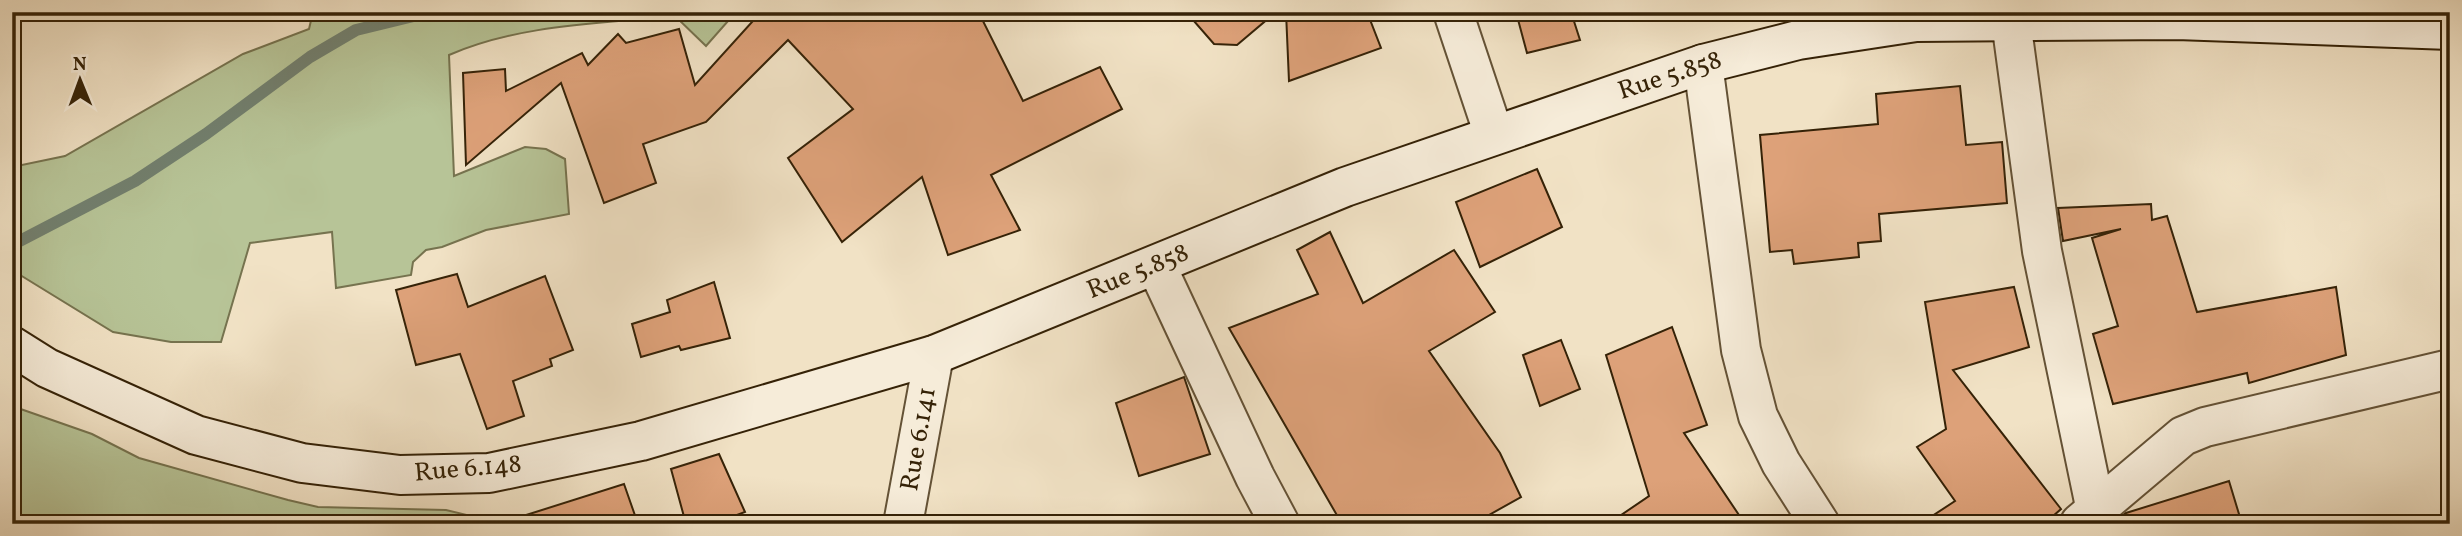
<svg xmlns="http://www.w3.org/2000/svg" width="2462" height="536" viewBox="0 0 2462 536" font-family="Vollkorn,serif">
<rect width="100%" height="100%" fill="#f1e2c5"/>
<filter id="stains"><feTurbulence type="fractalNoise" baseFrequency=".00286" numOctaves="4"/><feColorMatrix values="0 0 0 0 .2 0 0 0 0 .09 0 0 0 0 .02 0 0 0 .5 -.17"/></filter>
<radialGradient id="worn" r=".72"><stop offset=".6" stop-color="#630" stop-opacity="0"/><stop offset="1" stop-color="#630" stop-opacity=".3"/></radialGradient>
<g fill="#b7c497" stroke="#76734f" stroke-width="2">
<path d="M313,12H736L706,46L675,16C600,24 520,24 449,55L454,176L525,147L546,149L565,159L569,214L486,230L442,247L426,250L413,262L411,275L336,288L332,232L250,243L221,342H171L113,332L12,270V167L65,156L243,54L309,29Z"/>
<path d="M12,406L92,434L139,458L288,500L318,507L446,510L467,515L471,524H221L213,516L159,524H12Z"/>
</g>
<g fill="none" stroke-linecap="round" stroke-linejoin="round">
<path stroke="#72806f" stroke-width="12" d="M12,245L135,181L206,134L310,57L356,30L430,12"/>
</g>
<g fill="#dda179" stroke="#352207" stroke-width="2">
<path d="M761,12H975L982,19L1023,101L1100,67L1122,109L991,175L1020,230L948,255L922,177L842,242L788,158L853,109L788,40L706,122L643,144L656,183L604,203L561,83L466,165L463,73L505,69L506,91L582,53L588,65L618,34L626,43L679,29L695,85Z"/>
<path d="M1186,12H1276L1237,45L1214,44Z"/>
<path d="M1286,12H1367L1381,48L1289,81Z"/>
<path d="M1516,12H1571L1580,40L1527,53Z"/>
<path d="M1960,86L1966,145L2002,142L2007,203L1879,214L1881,241L1858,243L1859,257L1794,264L1792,250L1770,252L1760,135L1878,124L1876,94Z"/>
<path d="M1537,169L1562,227L1480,267L1456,202Z"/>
<path d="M2151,204L2152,220L2167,216L2197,312L2336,287L2346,355L2249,383L2247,373L2113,404L2093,334L2118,326L2092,238L2121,229L2063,241L2058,208Z"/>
<path d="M1330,232L1363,303L1454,250L1495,312L1429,351L1500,453L1521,497L1473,524H1342L1229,328L1318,294L1297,250Z"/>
<path d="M457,274L468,307L545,276L573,350L550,359L552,366L513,381L524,416L487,429L460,354L416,365L396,290Z"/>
<path d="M714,282L730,338L681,350L679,346L641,357L632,324L670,312L667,300Z"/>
<path d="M2014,287L2029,347L1953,370L2061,509L2044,524H1920L1955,501L1917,447L1946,429L1925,302Z"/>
<path d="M1672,327L1707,425L1684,433L1745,524H1608L1649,496L1606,355Z"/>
<path d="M1561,340L1580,389L1540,406L1523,355Z"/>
<path d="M1184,377L1210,454L1139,476L1116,403Z"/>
<path d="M719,454L745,512L713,524H686L671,469Z"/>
<path d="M2229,481L2242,524H2118L2117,520L2126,513Z"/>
<path d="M624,484L638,524H524L523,516Z"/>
</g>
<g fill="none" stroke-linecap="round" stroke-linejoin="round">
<defs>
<g id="street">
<path d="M1453,12L1494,135"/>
<path d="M2011,21L2042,251L2096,511"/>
<path d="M1703,64L1741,350L1758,416L1781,463L1820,524"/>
<path d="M1156,265L1255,477L1280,524"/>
<path d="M2080,523L2183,436L2205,427L2450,369"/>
<path d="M903,524L934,355"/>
</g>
<path id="secondary" d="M12,346L47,368L196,435L302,463L400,475L489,473L641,441L934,355L1345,187L1703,64L1798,40L1916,22L2177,20L2450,30"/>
</defs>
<use href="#street" stroke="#645236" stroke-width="42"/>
<use href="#secondary" stroke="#352207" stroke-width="42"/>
<use href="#street" stroke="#f6ecd9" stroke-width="38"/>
<use href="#secondary" stroke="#f6ecd9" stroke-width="38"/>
</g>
<g text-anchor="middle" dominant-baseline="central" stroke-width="5" stroke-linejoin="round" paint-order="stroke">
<g font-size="26" fill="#352207" stroke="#f6ecd9">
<text transform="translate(1670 76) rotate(-18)">Rue 5.858</text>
<text transform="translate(1138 272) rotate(-22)">Rue 5.858</text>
<text transform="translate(919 439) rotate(-80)">Rue 6.141</text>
<text transform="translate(468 469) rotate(-5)">Rue 6.148</text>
</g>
</g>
<rect width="2462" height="536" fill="none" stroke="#f1e2c5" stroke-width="42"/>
<rect x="14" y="14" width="2434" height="508" fill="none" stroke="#352207" stroke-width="3.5"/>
<rect x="21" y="21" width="2420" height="494" fill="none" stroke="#352207" stroke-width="2"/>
<g transform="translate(80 80) rotate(359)" stroke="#f6ecd9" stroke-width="5" paint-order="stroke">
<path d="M0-5L12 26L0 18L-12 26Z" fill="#352207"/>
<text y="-10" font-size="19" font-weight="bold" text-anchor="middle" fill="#352207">N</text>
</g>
<rect width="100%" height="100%" filter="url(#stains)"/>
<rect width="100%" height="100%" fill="url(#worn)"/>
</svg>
